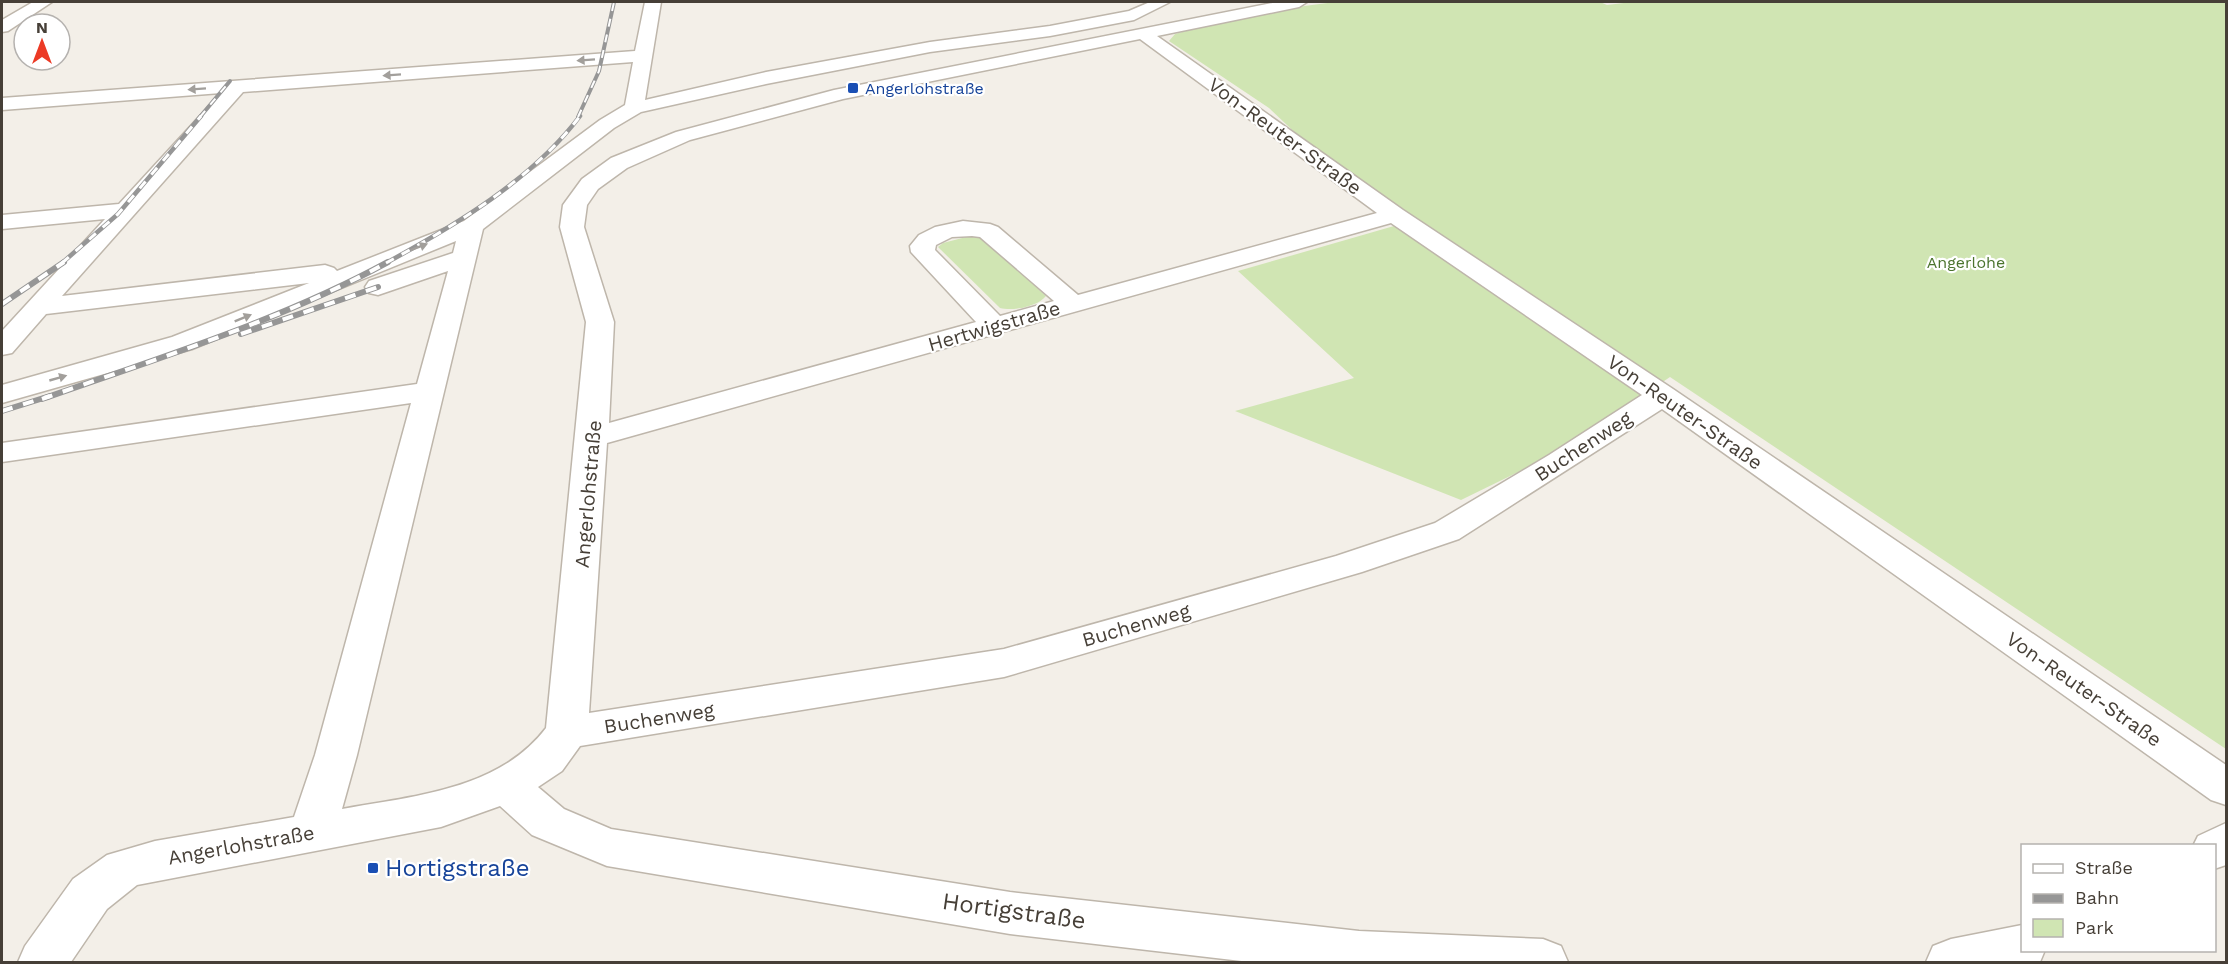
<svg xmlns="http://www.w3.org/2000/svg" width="2228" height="964" viewBox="0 0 2228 964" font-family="'Work Sans',sans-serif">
<rect width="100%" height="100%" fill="#f3efe8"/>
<g fill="#d0e5b3">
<path d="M1335,2H1600L1607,5L1632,2H2226V749L1670,377L1561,451L1461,500L1235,411L1354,378L1238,271L1394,226L1269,108L1169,41L1175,34L1251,13Z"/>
<path d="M970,236L981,237L1046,296C1037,307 1013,311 1000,308L938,247L943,243Z"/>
</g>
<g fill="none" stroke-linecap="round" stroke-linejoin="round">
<defs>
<g id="minor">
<path d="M33,2H52L8,31L2,32V20Z"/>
<path d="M645,2H661L645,100L766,72L930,42L1050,26L1129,11L1150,2H1170L1134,20L1050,36L930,52L766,84L641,112L614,128L483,229L357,755L342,809C413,796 499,790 546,728L586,322L560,227L563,205L582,179L611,158L676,132L834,90L1277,2H1307L1299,7L1157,36L1403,210L1673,389L2226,765V805L2211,800L1662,409L1459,539L1362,572L1004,677L580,746L562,771L538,787L564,809L611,829L1010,892L1359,931L1543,939L1561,946L1568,962H1250L1010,934L607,866L532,835L500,806L441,827L137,885L107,909L71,962H18L25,946L73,879L107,855L155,841L294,817L315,755L411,403L2,462V443L417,384L448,271L378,295L369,293L365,287L369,281L453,253L456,241L192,349L2,403V385L172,337L309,283L46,314L12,353L2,355V331L105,219L2,229V215L119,204L221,93L2,110V98L635,51ZM1140,39L1377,213L1078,295L998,227L990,224L963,221L935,227L919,235L910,246L911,252L976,322L609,423L614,322L584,227L587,205L598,189L627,168L690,140L843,99ZM633,62L625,105L600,120L464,221L337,271L334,268L325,265L62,296L243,92ZM1391,223L1642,395L1549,455L1435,523L1336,556L1004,649L589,713L607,443ZM972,236L980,237L1054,301L1000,316L935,250L936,245L952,237Z"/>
<path d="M2226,823V865L2214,869V846H2193L2198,836Z"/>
<path d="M2022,925V950H2045L2040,962H1926L1933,946L1951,939Z"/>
</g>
</defs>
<use href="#minor" stroke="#beb6ab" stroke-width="3"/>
<use href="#minor" fill="#fff" fill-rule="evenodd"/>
<defs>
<g id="rail-far2">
<path d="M200,117L230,81"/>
<path d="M578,117L599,71L614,2"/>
</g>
<g id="rail-far1">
<path d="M62,263L118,214L201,116"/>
<path d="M386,263C454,226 532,180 580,116"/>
</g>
<g id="rail">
<path d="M2,304L64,262"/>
<path d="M241,334L378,287"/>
<path d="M42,399C158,358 280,321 388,262"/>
<path d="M2,411L50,396"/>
</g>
</defs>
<use href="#rail-far2" stroke="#969696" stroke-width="4"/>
<use href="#rail-far1" stroke="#969696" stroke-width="4.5"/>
<use href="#rail" stroke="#969696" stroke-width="6"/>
<use href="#rail-far2" stroke="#fff" stroke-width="2" stroke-dasharray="8" stroke-linecap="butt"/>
<use href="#rail-far1" stroke="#fff" stroke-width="3" stroke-dasharray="9" stroke-linecap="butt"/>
<use href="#rail" stroke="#fff" stroke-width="4" stroke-dasharray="11" stroke-linecap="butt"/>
</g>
<defs><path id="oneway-solid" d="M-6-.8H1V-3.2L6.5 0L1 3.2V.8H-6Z" transform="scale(1.5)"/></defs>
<g fill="#a29f9b">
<use href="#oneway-solid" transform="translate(586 60) rotate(176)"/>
<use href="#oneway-solid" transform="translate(392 75) rotate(176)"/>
<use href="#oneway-solid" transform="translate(197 89) rotate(176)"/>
<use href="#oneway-solid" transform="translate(419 247) rotate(-21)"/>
<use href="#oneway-solid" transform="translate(243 318) rotate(-22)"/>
<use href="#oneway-solid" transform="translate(58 378) rotate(-16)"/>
</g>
<g fill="#1a4fb4" stroke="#fff" stroke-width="2">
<rect x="847" y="82" width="12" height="12" rx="3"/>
<rect x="367" y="862" width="12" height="12" rx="3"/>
</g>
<g text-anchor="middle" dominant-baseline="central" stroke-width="4.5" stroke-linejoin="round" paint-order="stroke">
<g font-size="16" fill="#164399" stroke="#fff" text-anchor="start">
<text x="865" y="88">Angerlohstraße</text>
</g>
<g font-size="16" fill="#4b742e" stroke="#fff">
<text x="1966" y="262">Angerlohe</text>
</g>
<g font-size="20" fill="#463f37" stroke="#fff">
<text transform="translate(1285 136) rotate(36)">Von-Reuter-Straße</text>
<text transform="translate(994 326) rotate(-16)">Hertwigstraße</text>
<text transform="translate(1685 412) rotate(35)">Von-Reuter-Straße</text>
<text transform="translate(1583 446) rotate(-33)">Buchenweg</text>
<text transform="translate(588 494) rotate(-85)">Angerlohstraße</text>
<text transform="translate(1136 625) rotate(-16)">Buchenweg</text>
<text transform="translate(2084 689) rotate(35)">Von-Reuter-Straße</text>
<text transform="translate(659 718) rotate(-9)">Buchenweg</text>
<text transform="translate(241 845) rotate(-10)">Angerlohstraße</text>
</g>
<g font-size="24" fill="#164399" stroke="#fff" text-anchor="start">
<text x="385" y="868">Hortigstraße</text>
</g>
<g font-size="24" fill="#463f37" stroke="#fff">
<text transform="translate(1014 911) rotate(8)">Hortigstraße</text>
</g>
</g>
<rect width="2228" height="964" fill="none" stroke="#463f37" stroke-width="6"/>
<rect x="2021" y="844" width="195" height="108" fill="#ffffff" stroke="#b5b2af" stroke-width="1.5"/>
<rect x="2033" y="864" width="30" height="9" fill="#ffffff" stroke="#b5b2af" stroke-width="1.5"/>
<text x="2075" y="874" font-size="18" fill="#463f37">Straße</text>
<rect x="2033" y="894" width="30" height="9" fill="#969696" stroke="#b5b2af" stroke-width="1.5"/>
<text x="2075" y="904" font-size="18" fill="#463f37">Bahn</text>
<rect x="2033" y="919" width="30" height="18" fill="#d0e5b3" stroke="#b5b2af" stroke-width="1.5"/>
<text x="2075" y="934" font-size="18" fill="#463f37">Park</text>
<g transform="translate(42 42)"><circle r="28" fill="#ffffff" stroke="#b5b2af" stroke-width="1.5"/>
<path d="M0-4.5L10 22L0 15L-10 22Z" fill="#ec3a25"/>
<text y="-9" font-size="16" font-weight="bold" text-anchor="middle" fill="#463f37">N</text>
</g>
</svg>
